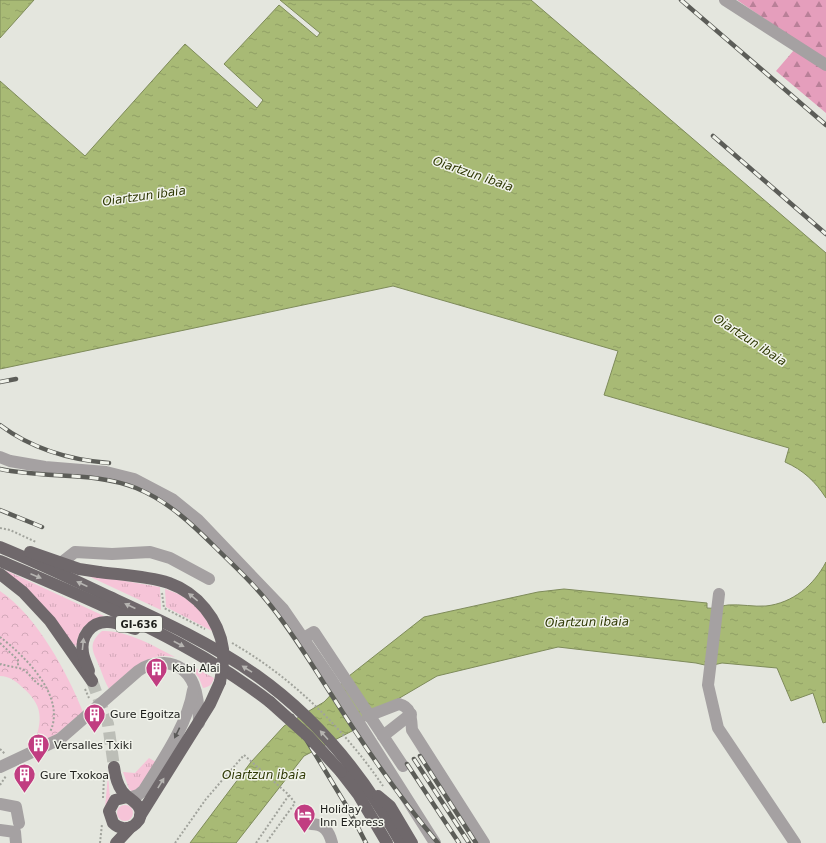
<svg xmlns="http://www.w3.org/2000/svg" width="826" height="843" viewBox="0 0 826 843" font-family="'DejaVu Sans',sans-serif">
<defs>
<pattern id="grass-tufts" width="24" height="20" patternUnits="userSpaceOnUse"><rect width="24" height="20" fill="#f6c4d8"/><path d="M3 7l-1-3M5 7V3M7 7l1-3M15 17l-1-3M17 17v-4M19 17l1-3" fill="none" stroke="#d2a8b9"/></pattern>
<pattern id="forest-firs" width="22" height="20" patternUnits="userSpaceOnUse"><rect width="22" height="20" fill="#e59ebc"/><path d="M5 1l3.5 6h-7zM16 11l3.5 6h-7z" fill="#b98098"/></pattern>
<pattern id="park-crowns" width="20" height="18" patternUnits="userSpaceOnUse"><rect width="20" height="18" fill="#f6c4d8"/><path d="M2 6a3 3 0 1 1 6 0M12 15a3 3 0 1 1 6 0" fill="none" stroke="#d2a8b9"/></pattern>
<pattern id="water-ripples" width="26" height="14" patternUnits="userSpaceOnUse"><rect width="26" height="14" fill="#a8ba75"/><path d="M2 4q2-2 4 0t4 0M15 11q2-2 4 0t4 0" fill="none" stroke="#909f65"/></pattern>
</defs>
<rect width="100%" height="100%" fill="#e4e6de"/>
<g fill="url(#grass-tufts)">
<path d="M5,570L104,616C89,621 78,627 77,645L75,646L62,629Z"/>
<path d="M84,574L160,587L161,610Z"/>
<path d="M165,589C188,596 202,609 212,631L166,607Z"/>
<path d="M102,631C127,630 154,646 175,657C146,651 130,671 109,689C105,682 103,676 100,668C94,652 86,645 102,631Z"/>
<path d="M188,664L214,678C212,684 210,687 203,688L199,678Z"/>
<path d="M149,758L156,762L140,789L133,792L129,789L123,772L135,773Z"/>
<path d="M108,775L110,798L105,808Z"/>
</g>
<path fill="url(#forest-firs)" d="M737,0H826V113L776,71L800,43Z"/>
<path fill="url(#park-crowns)" d="M0,591C37,616 67,672 83,712L54,736L34,744C43,719 43,705 22,687C16,681 9,676 0,676Z"/>
<circle fill="#f6c4d8" cx="125" cy="813" r="8"/>
<g fill="url(#water-ripples)" stroke="#7e8b5a">
<path d="M0,0H34L0,38Z"/>
<path d="M280,0H531L826,253V498C815,481 803,470 785,462L789,448L604,395L618,351L393,286L0,369V81L85,156L185,44L257,108L263,100L224,64L279,5L317,37L320,33Z"/>
<path d="M826,562V722L823,723L813,693L791,701L777,668L722,663L709,666L696,663L558,647L437,676L374,713L352,731L304,756L236,843H190L251,762L284,726L324,702L349,676L424,617L538,592L564,589L707,603V608C716,609 720,606 728,605C741,604 754,607 766,606C793,603 814,585 826,562Z"/>
</g>
<g fill="none" stroke-linecap="round" stroke-linejoin="round">
<path stroke="#bcbeb7" stroke-width="12" stroke-dasharray="12 6" stroke-linecap="butt" d="M92,681L108,724L114,767"/>
<g stroke="#a1a39c" stroke-width="2" stroke-dasharray="2 2" stroke-linecap="butt">
<path d="M0,528L10,530L36,542"/>
<path d="M162,593L164,608L205,629"/>
<path d="M0,637C25,656 67,697 50,732"/>
<path d="M0,643L18,660V667"/>
<path d="M232,643C292,677 345,730 383,786"/>
<path d="M0,665L1,664C9,667 19,667 24,670C32,676 35,684 44,687"/>
<path d="M85,689L89,698"/>
<path d="M0,749L5,754"/>
<path d="M0,785L6,776"/>
<path d="M103,798L104,778"/>
<path d="M100,843L102,824"/>
<path d="M175,843L206,799L244,755L289,795L295,803L266,843"/>
<path d="M256,843L289,795"/>
</g>
<g stroke="#a5a1a2" stroke-width="12">
<path d="M725,0L826,65"/>
<path d="M0,457L10,461L45,467L106,472L134,479L172,499L198,520L283,609L331,679L435,843"/>
<path d="M61,563L75,552L112,554L150,552L170,558L209,579"/>
<path d="M719,594L708,685L718,728L795,843"/>
<path d="M304,638L314,632L403,766"/>
<path d="M368,716L399,704C412,707 411,719 412,730L484,843"/>
<path d="M383,736L411,714"/>
<path d="M0,767L60,739L138,671C146,665 155,663 164,663C196,665 199,698 199,723"/>
<path d="M129,798L138,795L144,790C162,761 188,724 193,690"/>
<path d="M0,804L16,807L19,823"/>
<path d="M311,824C324,824 329,831 332,843"/>
<path d="M0,830L15,832L16,843"/>
</g>
<g stroke="#6f686b" stroke-width="12">
<path d="M0,547C37,562 74,580 110,597C160,620 211,643 256,675C318,719 365,777 401,843"/>
<path d="M30,552L79,569L99,572"/>
<path d="M0,561C93,601 190,640 270,702"/>
<path d="M0,574L23,592L50,621L92,681"/>
<path d="M89,671C87,665 84,659 83,653C80,637 91,621 108,622C118,622 126,627 135,629"/>
<path d="M114,767C115,775 117,784 122,791C128,800 146,804 139,820C136,824 132,828 127,828C121,829 116,826 113,823L109,811L115,800L127,797"/>
<path d="M341,772L358,794L387,843"/>
<path d="M378,796L390,806L412,843"/>
<path d="M140,816L210,704L220,682"/>
<path d="M116,843L131,827"/>
</g>
<defs>
<g id="rail">
<path d="M681,0L826,125"/>
<path d="M713,136L826,234"/>
<path d="M0,382L16,379"/>
<path d="M0,425C32,449 71,460 109,463"/>
<path d="M0,469C45,479 93,471 136,488C168,501 192,524 216,548C233,565 252,582 267,601C291,630 310,662 331,694C364,746 398,796 438,843"/>
<path d="M0,510L42,527"/>
<path d="M292,716L349,810L366,843"/>
<path d="M420,756L476,843"/>
<path d="M414,759L469,843"/>
<path d="M407,764L459,843"/>
</g>
</defs>
<use href="#rail" stroke="#5c5d58" stroke-width="4.5"/>
<use href="#rail" stroke="#f1f3eb" stroke-width="3" stroke-dasharray="9" stroke-linecap="butt"/>
<g stroke="#6f686b" stroke-width="12">
<path d="M99,572C122,575 147,576 169,583C197,593 219,619 223,649C224,659 222,672 220,682"/>
<path d="M270,702L309,737L341,772"/>
</g>
</g>
<defs><path id="oneway-solid" d="M-6-.8H1V-3.2L6.5 0L1 3.2V.8H-6Z"/></defs>
<g fill="#b6b4b1">
<use href="#oneway-solid" transform="translate(36 576) rotate(23)"/>
<use href="#oneway-solid" transform="translate(82 584) rotate(-155)"/>
<use href="#oneway-solid" transform="translate(193 597) rotate(-141)"/>
<use href="#oneway-solid" transform="translate(130 606) rotate(-155)"/>
<use href="#oneway-solid" transform="translate(83 644) rotate(-84)"/>
<use href="#oneway-solid" transform="translate(179 644) rotate(28)"/>
<use href="#oneway-solid" transform="translate(247 669) rotate(-148)"/>
<use href="#oneway-solid" transform="translate(324 735) rotate(-132)"/>
<use href="#oneway-solid" transform="translate(161 783) rotate(-58)"/>
</g>
<use fill="#5a5958" href="#oneway-solid" transform="translate(177 733) rotate(116)"/>
<defs>
<symbol id="building-pin" viewBox="-11 -11 22 30"><path d="M0 17L-7.5 6A9.5 9.5 0 1 1 7.5 6Z" fill="#c13d81" stroke="#f1f3eb"/><path d="M-4-6H4V6H1V3H-1V6H-4ZM-2.5-4.3h1.7v1.8h-1.7ZM.8-4.3h1.7v1.8H.8ZM-2.5-1h1.7V.8h-1.7ZM.8-1h1.7V.8H.8Z" fill="#fff"/></symbol>
<symbol id="hotel-pin" viewBox="-11 -11 22 30"><path d="M0 17L-7.5 6A9.5 9.5 0 1 1 7.5 6Z" fill="#c13d81" stroke="#f1f3eb"/><path d="M-6-4.5h1.5V1H6V5H4.5V3h-9V5H-6ZM-4 0a1.8 1.8 0 1 1 3.6 0ZM.5 0V-2.5h3Q6-2.5 6 0Z" fill="#fff"/></symbol>
</defs>
<g fill-rule="evenodd">
<use href="#building-pin" x="144" y="656" width="25" height="34"/>
<use href="#building-pin" x="82" y="702" width="25" height="34"/>
<use href="#building-pin" x="26" y="732" width="25" height="34"/>
<use href="#building-pin" x="12" y="762" width="25" height="34"/>
<use href="#hotel-pin" x="292" y="802" width="25" height="34"/>
</g>
<g text-anchor="middle" dominant-baseline="central" stroke-width="3" stroke-linejoin="round" paint-order="stroke">
<rect fill="#f1f3eb" stroke="#5d5e59" stroke-width="1" x="116" y="616" width="46" height="16" rx="3"/>
<g font-size="10" font-weight="bold" fill="#1d1e1b">
<text x="139" y="624">GI-636</text>
</g>
<g font-size="11" fill="#1d1e1b" stroke="#f1f3eb" text-anchor="start">
<text x="172" y="668">Kabi Alai</text>
<text x="110" y="714">Gure Egoitza</text>
<text x="54" y="745">Versalles Txiki</text>
<text x="40" y="775">Gure Txokoa</text>
<text x="320" y="809">Holiday<tspan x="320" dy="13">Inn Express</tspan></text>
</g>
<g font-size="12" font-style="italic" fill="#2d3702" stroke="#f1f3eb">
<text transform="translate(473 174) rotate(19)">Oiartzun ibaia</text>
<text transform="translate(144 196) rotate(-8)">Oiartzun ibaia</text>
<text transform="translate(750 340) rotate(33)">Oiartzun ibaia</text>
<text transform="translate(587 622) rotate(-1)">Oiartzun ibaia</text>
<text x="264" y="775">Oiartzun ibaia</text>
</g>
</g>
</svg>
